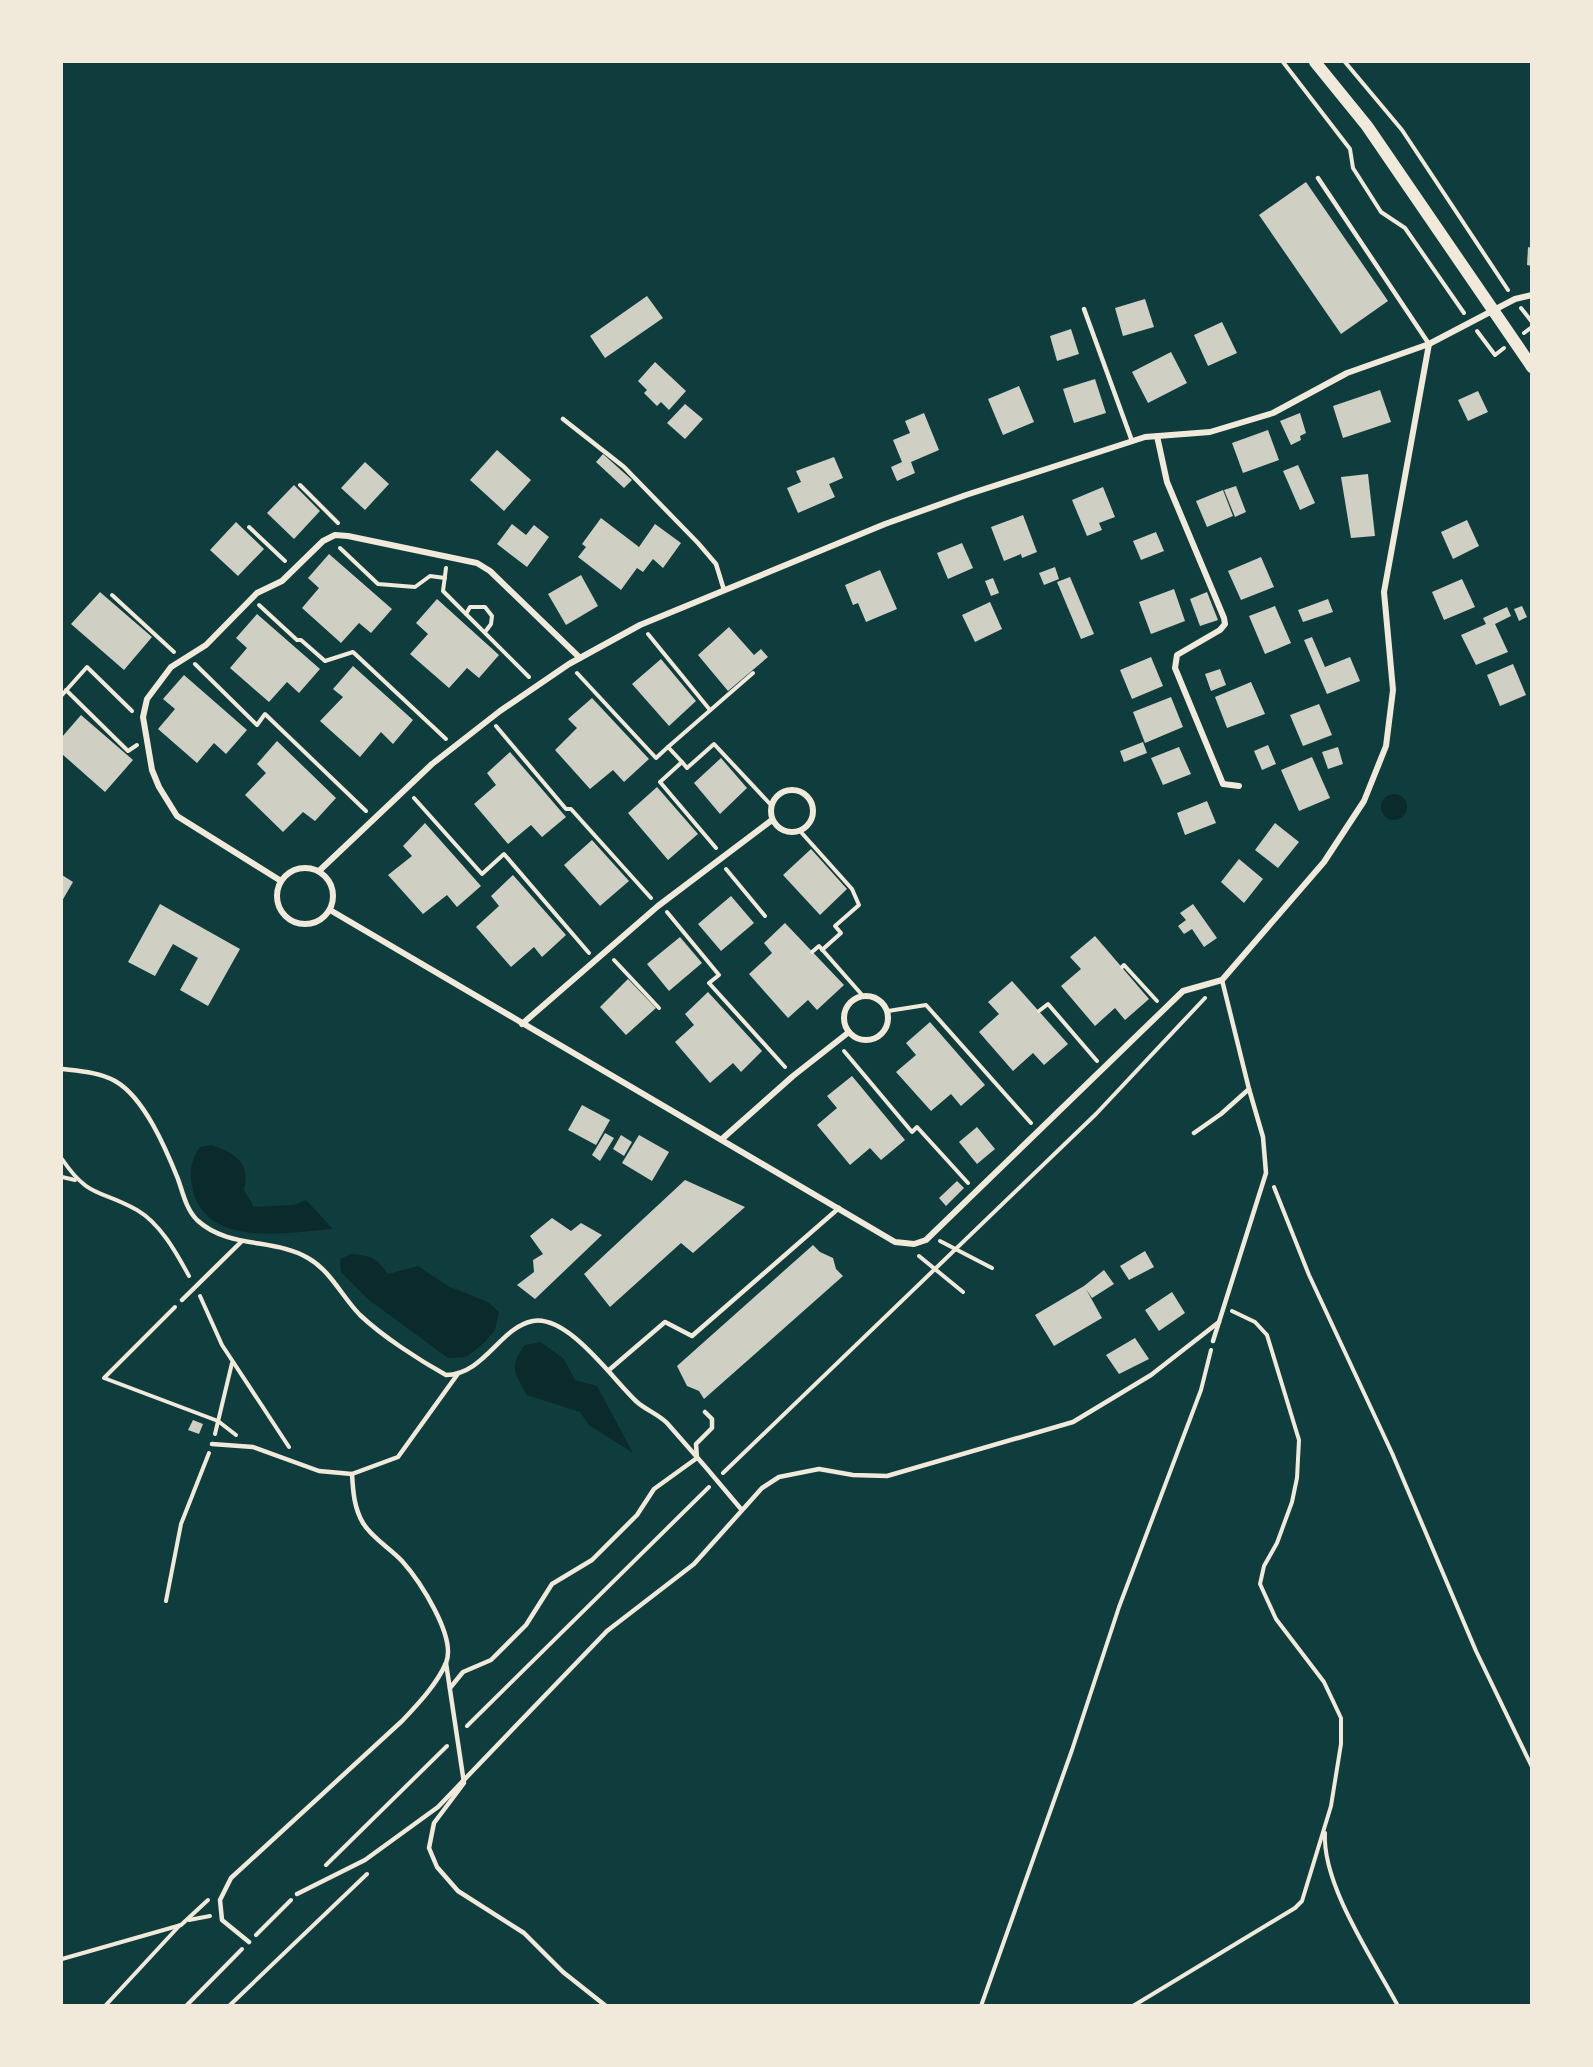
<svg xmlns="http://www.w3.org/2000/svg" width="1593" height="2067" viewBox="0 0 1593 2067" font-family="'Titillium Web',sans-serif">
<rect width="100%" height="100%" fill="#0f3d3e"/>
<g fill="#0a2a2b">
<circle cx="1394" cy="807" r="13"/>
<path d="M211,1145C235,1153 251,1162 244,1190L254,1207L294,1205L306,1200L333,1229C290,1232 208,1249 193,1191C189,1174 190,1161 200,1147Z"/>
<path d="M351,1254C371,1256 376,1257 388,1274L418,1266L448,1286L488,1302L499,1312L495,1330L482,1345L466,1357L448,1358L369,1300L341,1272L340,1259Z"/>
<path d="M541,1342L564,1359L575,1380L597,1386L633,1453L589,1425L580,1412L527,1395C515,1373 508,1367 525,1345Z"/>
</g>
<g fill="#cfcfc3">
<path d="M1306,182L1388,301L1341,334L1259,215Z"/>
<path d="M1528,247L1532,248V266L1527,265Z"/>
<path d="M647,296L663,318L605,358L590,336Z"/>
<path d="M1145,299L1154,327L1123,336L1115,308Z"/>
<path d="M1222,322L1237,353L1208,366L1194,335Z"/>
<path d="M1071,329L1079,354L1057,361L1050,336Z"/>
<path d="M1171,352L1187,383L1148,403L1132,372Z"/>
<path d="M655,362L686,391L669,410L661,402L657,406L644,393L647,390L638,381Z"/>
<path d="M1095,379L1106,413L1074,423L1063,389Z"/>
<path d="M1019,386L1034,422L1003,435L988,399Z"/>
<path d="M1380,390L1391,422L1343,438L1333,406Z"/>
<path d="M1478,391L1488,412L1468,421L1458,400Z"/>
<path d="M685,404L703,419L685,439L667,423Z"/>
<path d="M924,413L939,450L911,462L915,473L897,481L891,467L902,462L893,440L910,433L905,421Z"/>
<path d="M1300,413L1306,433L1300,436L1301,440L1291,445L1280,421Z"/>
<path d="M1268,430L1279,460L1243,473L1232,443Z"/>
<path d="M497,450L531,480L504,511L470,480Z"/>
<path d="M603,454L632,480L624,488L596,462Z"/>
<path d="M834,457L843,478L829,484L835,497L798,513L787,488L801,482L796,471Z"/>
<path d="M365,462L389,484L365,510L341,488Z"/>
<path d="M1298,465L1315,503L1300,510L1283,471Z"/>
<path d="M1368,474L1375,536L1351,538L1341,477Z"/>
<path d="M294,485L320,511L294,539L267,513Z"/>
<path d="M1236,486L1246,512L1235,517L1224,490Z"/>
<path d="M1103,487L1115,517L1099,523L1102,530L1087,536L1072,500Z"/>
<path d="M1223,490L1233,516L1207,527L1196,501Z"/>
<path d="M1023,515L1037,552L1022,558L1021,554L1004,561L991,527Z"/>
<path d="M601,518L639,547L655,524L681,543L663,568L653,559L643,572L637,568L621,590L578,557L586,547L582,544Z"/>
<path d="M1467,520L1479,546L1453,559L1441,532Z"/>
<path d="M236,522L264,549L238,576L210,550Z"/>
<path d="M512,524L526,535L534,525L549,537L527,567L497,544Z"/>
<path d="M1156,532L1164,551L1141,560L1133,541Z"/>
<path d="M962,543L973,568L948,579L937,553Z"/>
<path d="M329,554L392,609L371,633L359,623L341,643L302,608L319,588L308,578Z"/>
<path d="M1261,557L1274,587L1241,600L1228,571Z"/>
<path d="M1055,567L1059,579L1044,585L1039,573Z"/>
<path d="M880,570L897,609L866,622L858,603L853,605L845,585Z"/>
<path d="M581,575L598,606L566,625L548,594Z"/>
<path d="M1070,577L1094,634L1081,639L1057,582Z"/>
<path d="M993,578L999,593L991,596L985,581Z"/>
<path d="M1462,579L1475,607L1444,620L1432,592Z"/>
<path d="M1174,589L1185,621L1151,634L1139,602Z"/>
<path d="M100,592L152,637L124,670L71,624Z"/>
<path d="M1207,592L1218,620L1200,626L1190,599Z"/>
<path d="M437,599L499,655L479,678L467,668L449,688L410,654L428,634L416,623Z"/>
<path d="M1328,599L1333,612L1303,622L1298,610Z"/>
<path d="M990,602L1002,629L975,642L962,615Z"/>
<path d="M1275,606L1291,643L1265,654L1249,616Z"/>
<path d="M1522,606L1527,617L1519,621L1514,609Z"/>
<path d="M1507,607L1511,616L1495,624L1508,652L1476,665L1461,635L1486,624L1483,618Z"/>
<path d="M257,614L320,669L299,693L287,682L269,702L230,668L247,648L236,638Z"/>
<path d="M729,627L754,655L761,649L768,657L728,691L698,655Z"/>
<path d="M1312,637L1325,667L1350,657L1360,681L1327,694L1304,640Z"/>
<path d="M1151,657L1163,686L1132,699L1120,670Z"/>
<path d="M661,659L696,701L669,726L632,684Z"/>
<path d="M1513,664L1526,695L1500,706L1487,675Z"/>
<path d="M353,666L413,720L393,744L381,732L360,757L320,721L343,697L333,689Z"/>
<path d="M1220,669L1226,685L1211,691L1205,674Z"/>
<path d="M184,675L247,730L226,754L214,743L197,763L158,729L175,709L163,699Z"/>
<path d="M1251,682L1265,714L1227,728L1215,697Z"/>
<path d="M1171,697L1183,727L1145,743L1133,712Z"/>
<path d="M592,698L649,759L624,782L613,770L590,789L555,750L577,728L568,719Z"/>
<path d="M1319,704L1332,735L1303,746L1290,715Z"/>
<path d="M81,715L133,760L105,792L62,754V737Z"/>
<path d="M277,741L336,798L315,821L303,812L283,832L245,795L266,773L257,764Z"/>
<path d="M1143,742L1147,753L1124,762L1120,751Z"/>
<path d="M1268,745L1276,764L1262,770L1254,751Z"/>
<path d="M1179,747L1191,774L1163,785L1151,758Z"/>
<path d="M1338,747L1343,764L1328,769L1322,752Z"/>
<path d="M510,752L566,817L542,837L531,825L508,844L474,804L496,785L487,773Z"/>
<path d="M1312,757L1330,798L1299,811L1281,770Z"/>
<path d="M721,758L747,788L720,814L694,783Z"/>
<path d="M657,787L698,834L668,860L628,813Z"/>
<path d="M1207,801L1216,823L1185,835L1177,813Z"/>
<path d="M425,823L481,886L457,907L447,895L423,914L388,875L412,856L403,846Z"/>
<path d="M1275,823L1299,842L1278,868L1255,850Z"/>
<path d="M592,840L629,881L600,906L564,865Z"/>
<path d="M811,849L847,889L820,915L783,875Z"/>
<path d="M1239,859L1263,879L1244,903L1221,882Z"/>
<path d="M62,875L73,882L62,901Z"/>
<path d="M513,875L566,935L542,957L534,947L511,967L476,927L499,906L491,896Z"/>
<path d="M731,896L754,923L721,951L698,924Z"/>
<path d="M160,904L240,949L208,1006L180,990L198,958L173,944L155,976L128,962Z"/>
<path d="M1193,904L1217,938L1204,947L1192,929L1184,934L1178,926L1186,920L1180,913Z"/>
<path d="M785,923L844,985L817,1010L808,1000L788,1018L749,974L772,953L764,943Z"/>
<path d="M1095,936L1149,999L1125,1020L1115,1008L1095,1026L1061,986L1081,969L1070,957Z"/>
<path d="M680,937L702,963L669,991L647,964Z"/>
<path d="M628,979L656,1008L626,1035L600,1007Z"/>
<path d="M1012,981L1068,1044L1044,1065L1033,1053L1013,1071L979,1032L999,1014L988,1002Z"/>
<path d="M708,992L762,1051L741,1072L733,1063L710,1083L675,1042L694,1025L685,1014Z"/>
<path d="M930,1022L985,1085L961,1106L951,1094L931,1111L896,1072L916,1055L906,1043Z"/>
<path d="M852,1076L905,1140L881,1160L870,1148L850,1165L817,1125L837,1108L827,1096Z"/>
<path d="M582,1105L610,1120L596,1145L568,1130Z"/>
<path d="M977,1127L995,1149L977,1164L959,1142Z"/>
<path d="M605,1133L614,1138L600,1161L592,1155Z"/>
<path d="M621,1135L632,1142L624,1156L613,1149Z"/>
<path d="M639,1135L669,1152L652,1181L622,1163Z"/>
<path d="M685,1180L745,1207L693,1253L681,1243L610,1307L584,1274Z"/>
<path d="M957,1181L964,1188L946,1206L939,1198Z"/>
<path d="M552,1218L571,1231L581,1223L602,1235L535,1299L517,1285L534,1272L533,1260L543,1254L530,1236Z"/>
<path d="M813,1245L820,1252L833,1258L836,1269L843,1276L704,1399L699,1391L687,1386L677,1366Z"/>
<path d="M1145,1251L1154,1267L1129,1280L1120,1266Z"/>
<path d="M1104,1270L1114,1284L1092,1298L1086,1289L1102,1318L1054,1346L1035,1315L1084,1286Z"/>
<path d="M1172,1292L1185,1313L1159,1331L1145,1310Z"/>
<path d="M1135,1338L1149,1359L1119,1374L1106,1355Z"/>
<path d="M193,1420L203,1424L199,1434L188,1430Z"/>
</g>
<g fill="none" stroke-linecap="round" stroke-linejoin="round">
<g stroke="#f1e9da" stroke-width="4">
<path d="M1283,62L1350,149L1353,168L1381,212L1405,228L1464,313"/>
<path d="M1345,62L1402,130L1508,290"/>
<path d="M1521,308L1532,322"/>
<path d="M1477,331L1495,355L1504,348"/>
<path d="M1524,333L1532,327"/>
<path d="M300,485L338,523"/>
<path d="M249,527L285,561"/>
<path d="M340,548L378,584L415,587L430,576L445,578"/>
<path d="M446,568L443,591L529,677"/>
<path d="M112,595L174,652"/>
<path d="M259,605L297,640H301L325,661L353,652L446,739"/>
<path d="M466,614L470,607H485L492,616L491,624L485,632"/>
<path d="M648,634L710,710"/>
<path d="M195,664L257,725L265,714L366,811"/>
<path d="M577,673L656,758L668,747L682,762L660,782L716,848"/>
<path d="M66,690L128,751L137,745"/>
<path d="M62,695L87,667L132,711"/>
<path d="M496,726L566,809H571L651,898"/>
<path d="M668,747L753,673"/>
<path d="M682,762L687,768L714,744L771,805"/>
<path d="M414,798L482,874L504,854L589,953"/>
<path d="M800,831L852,889L859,905L835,926L841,933L822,950"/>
<path d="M726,869L765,916"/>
<path d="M667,912L719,975L709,983L785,1067"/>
<path d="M812,952L819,946L863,996"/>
<path d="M614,960L659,1008"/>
<path d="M1122,967L1124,965L1157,1001"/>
<path d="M888,1011L926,1005L1031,1123"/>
<path d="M1039,1011L1048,1004L1097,1061"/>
<path d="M844,1051L912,1132L917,1127L968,1183"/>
<path d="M62,1159C89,1199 100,1189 137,1210C161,1224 177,1254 189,1276"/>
<path d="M62,1177L75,1180"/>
<path d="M1274,1187L1309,1275L1392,1453L1476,1651L1532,1767"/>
<path d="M940,1241L992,1268"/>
<path d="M919,1256L963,1292"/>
<path d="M200,1296L222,1345L289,1447"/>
<path d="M175,1307L104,1378L218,1421L236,1435"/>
<path d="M215,1434L232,1363"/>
<path d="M723,1473L1096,1114L1205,998"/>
<path d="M166,1601L181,1524L209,1453"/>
<path d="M467,1726L709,1487"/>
<path d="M1325,1833C1322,1885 1373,1959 1398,2006"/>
<path d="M326,1865L447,1746"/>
<path d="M189,1920L210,1916"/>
<path d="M256,1935L291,1900"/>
<path d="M62,1959L181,1925L208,1900"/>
<path d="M105,2006L180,1925"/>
<path d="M186,2006L242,1949"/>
<path d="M229,2006L367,1874"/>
<path d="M981,2006L1072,1750L1119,1607L1201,1390L1211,1350"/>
<path d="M1133,2006L1295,1908L1302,1901L1331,1806L1341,1744V1718L1324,1682L1276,1619L1260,1584L1264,1566L1277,1543L1292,1502L1297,1478L1299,1440L1267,1335L1255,1322L1232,1311"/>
</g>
<g stroke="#f1e9da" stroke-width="4.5">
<path d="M1318,178L1429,344"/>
<path d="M1084,309L1132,441"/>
<path d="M563,419L624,467L698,543L716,564L724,590"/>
<path d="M62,1069C79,1071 99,1072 115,1081C144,1097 166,1149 178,1179C183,1193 186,1209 197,1220C228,1249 275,1238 308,1258C331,1271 342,1297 360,1315C382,1336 419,1360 446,1375C485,1374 500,1327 533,1321C569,1315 613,1380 637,1402C646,1410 658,1414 667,1423C692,1451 717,1480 741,1509"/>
<path d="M1194,1133L1221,1114L1249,1089L1222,980"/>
<path d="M182,1300L241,1242"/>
<path d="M1213,1341L1266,1173L1263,1137L1249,1089"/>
<path d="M609,1370L665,1322L692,1336L839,1208"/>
<path d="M212,1444L253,1447L319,1471L352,1474L398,1457L457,1375"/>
<path d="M446,1663L464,1783L434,1823L429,1848L437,1867L458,1891L524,1933L563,1972L606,2006"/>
<path d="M450,1688L463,1672L491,1660L526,1625L552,1584L592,1560L637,1515L654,1489L697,1458L696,1444L712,1428V1419L705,1412"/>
<path d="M297,1894L365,1860L438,1807L607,1631L694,1564L762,1488L779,1477L819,1469L853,1475L887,1476L1073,1422L1151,1375L1219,1322"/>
<path d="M249,1942L222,1920L220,1900L231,1878L402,1721C418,1704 437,1684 446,1663C457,1637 419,1580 402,1561C390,1548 372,1538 363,1523C354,1508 353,1491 352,1474"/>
</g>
<g stroke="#f1e9da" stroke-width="6">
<path d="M1157,436L1167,482L1224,618L1225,624L1220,630L1177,655L1175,668L1223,784L1239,786"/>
<circle cx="792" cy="811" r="21"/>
<circle cx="305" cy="896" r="28"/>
<path d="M319,871L432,764L500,711L569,664L640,625L885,524L966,495L1145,437L1210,432L1273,413L1347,373L1429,344L1515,299L1532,295"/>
<path d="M281,881L177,816L159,787L152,770L143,717L147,699L171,667L206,645L257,593L282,581L323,541L335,535L348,536L477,563L490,571L580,658"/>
<path d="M330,910L895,1242L914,1244L926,1240L1183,991L1222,980L1324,862L1364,801L1386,746L1393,690L1384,592L1429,344"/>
<circle cx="866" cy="1018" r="22"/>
<path d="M522,1024L658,906L772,820"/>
<path d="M722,1139L793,1076L849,1032"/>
</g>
<path stroke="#f1e9da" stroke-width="12" d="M1315,62L1367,126L1532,367"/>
</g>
<rect width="1593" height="2067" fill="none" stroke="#f1e9da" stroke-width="126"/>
</svg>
